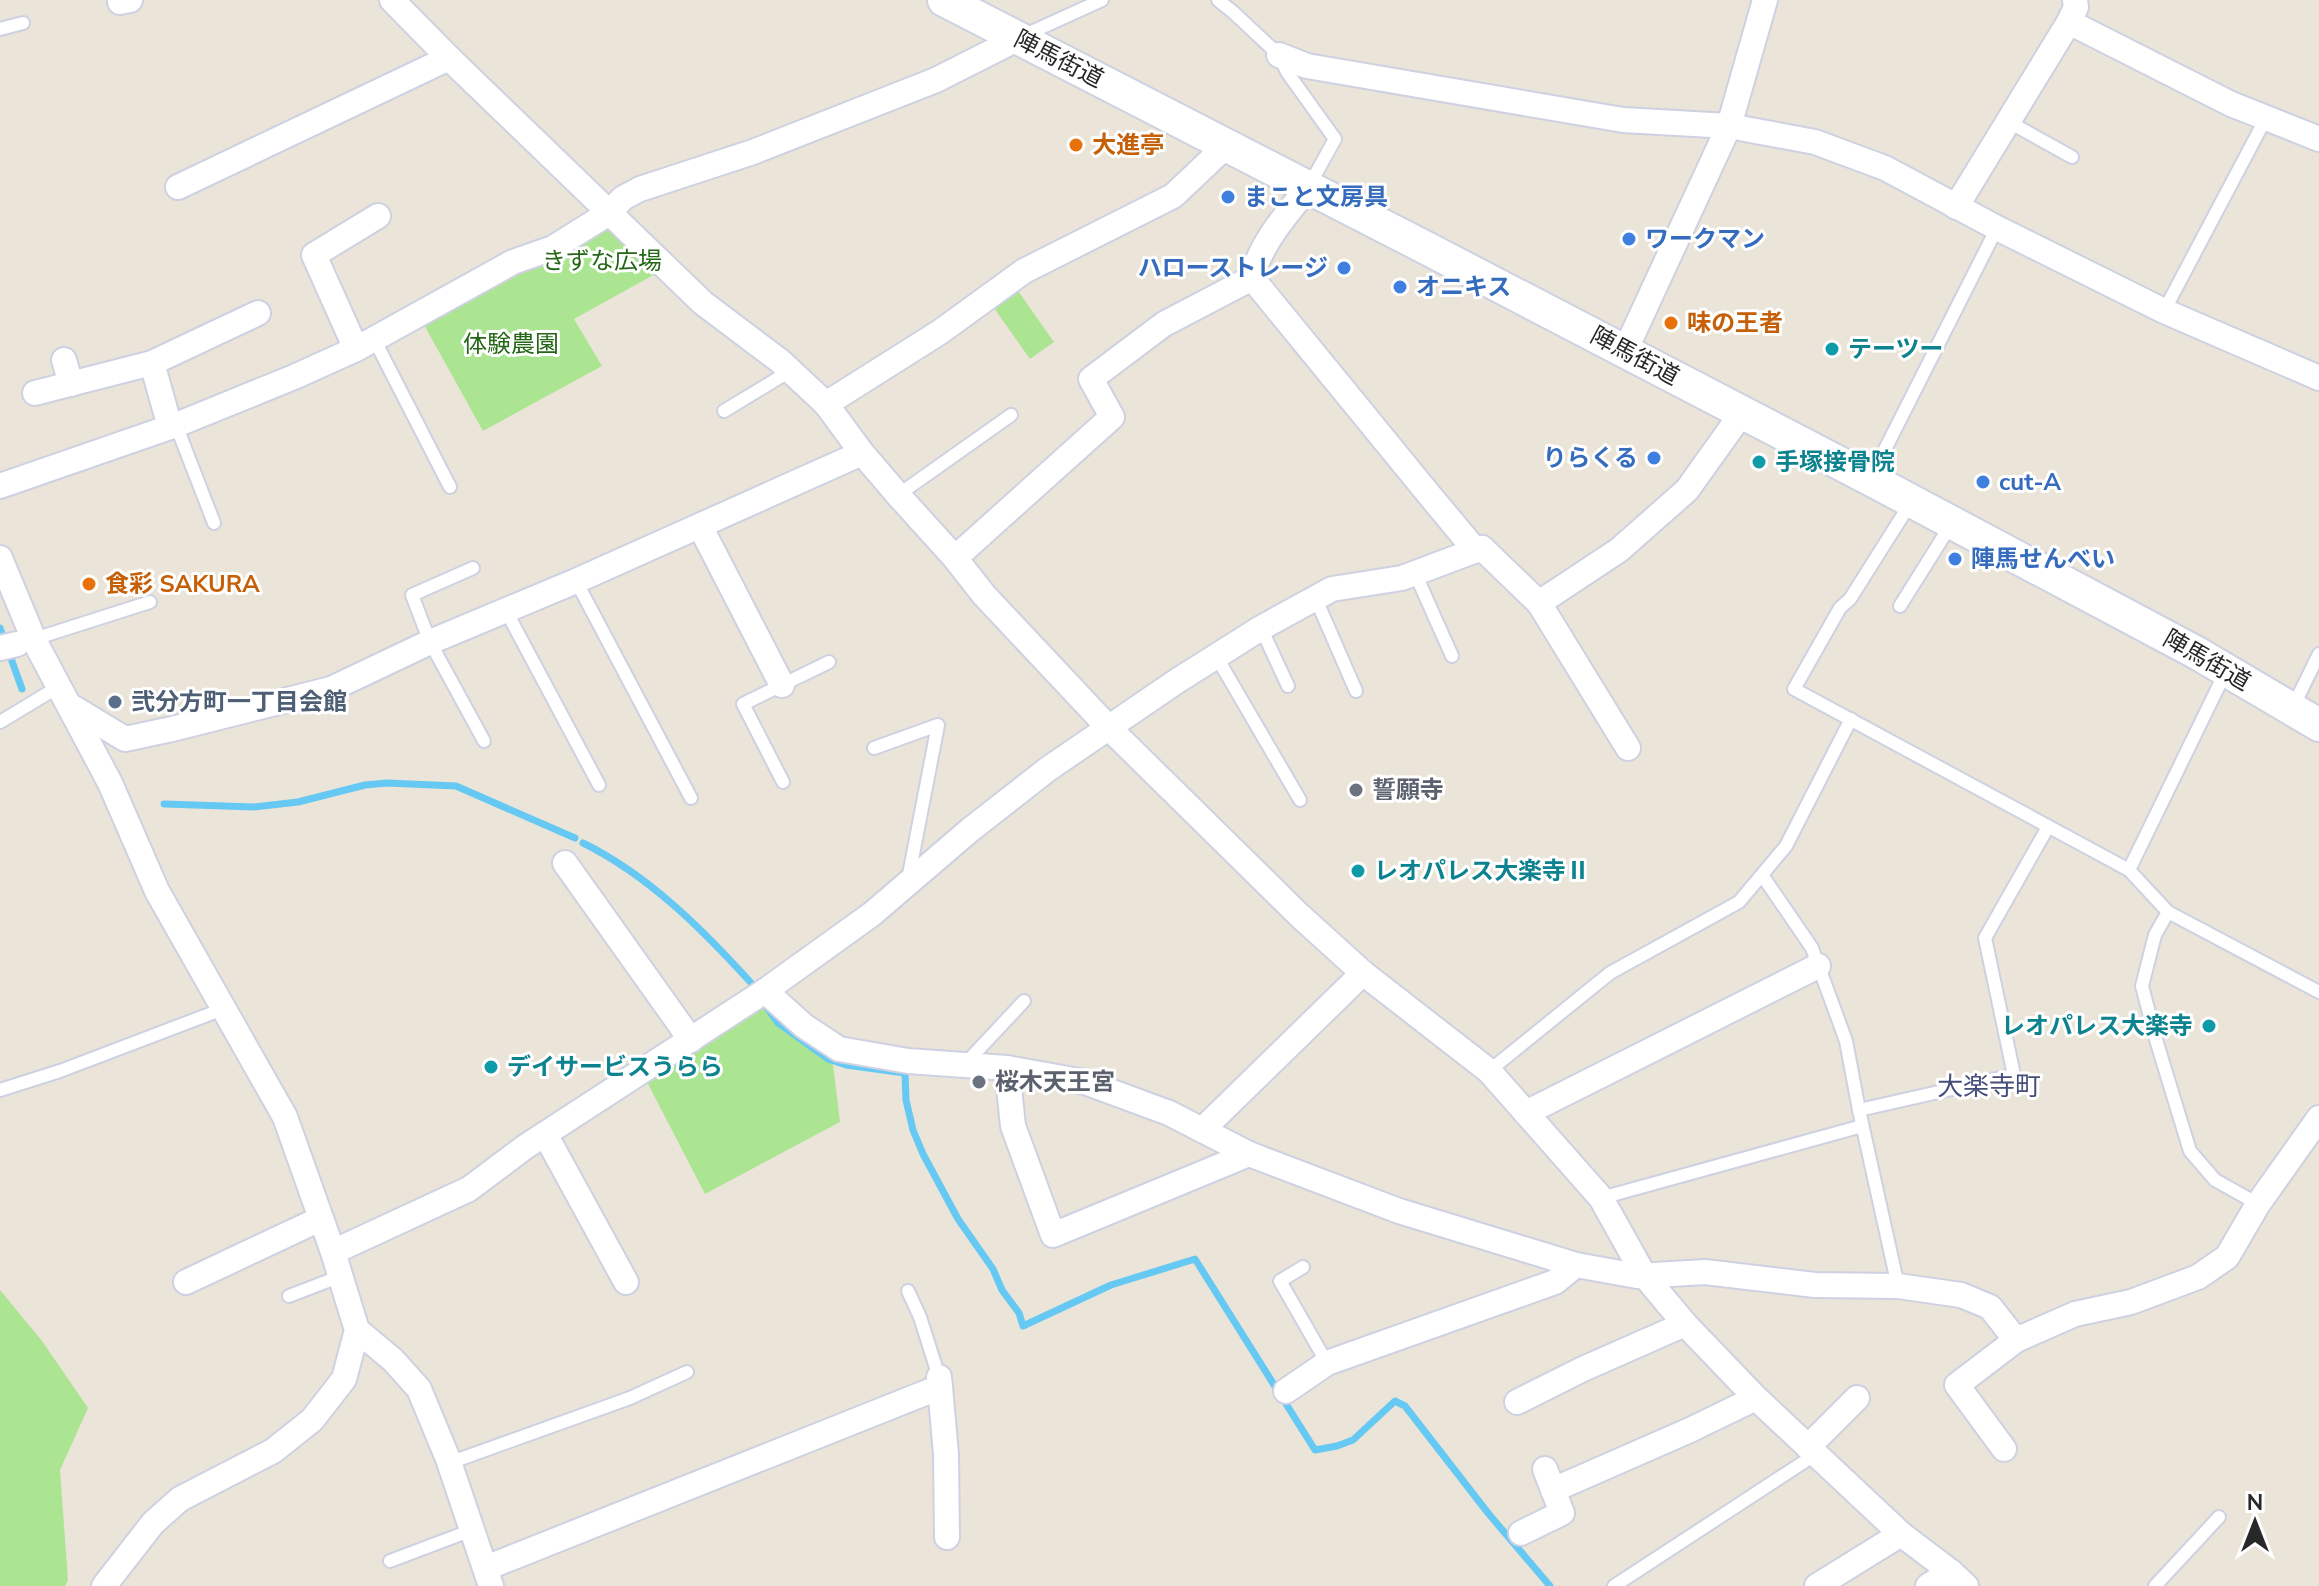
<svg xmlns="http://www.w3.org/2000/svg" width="2319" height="1586" viewBox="0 0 2319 1586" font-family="'Nunito Sans','Noto Sans JP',sans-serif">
<rect width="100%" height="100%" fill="#ebe4d8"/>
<g fill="#abe591">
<path d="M609,213L666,268L574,319L602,366L483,431L423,323Z"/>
<path d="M1018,291L1054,342L1030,359L994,308Z"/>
<path d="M764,1007C783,1033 807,1048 833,1065L840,1122L705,1194L647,1082Z"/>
<path d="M0,1290L42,1341L88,1408L60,1470L68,1580L65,1586H0Z"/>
</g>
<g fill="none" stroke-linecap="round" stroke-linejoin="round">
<g stroke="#65c9f4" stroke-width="7">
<path d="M0,628L22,689"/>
<path d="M164,804L254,807L298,802L365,785L387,783L456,786L575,838"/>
<path d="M583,843C650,876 704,931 753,985"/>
<path d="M766,1006L778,1023L828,1059L846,1065L905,1073L906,1100L913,1130L923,1154L958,1219L993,1269L1002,1290L1019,1313L1023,1326L1111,1285L1195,1259L1315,1450L1337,1446L1353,1440L1395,1401L1405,1406L1488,1513L1550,1586"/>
</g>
<defs>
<g id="service">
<path d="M1218,0L1233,12L1279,55L1287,72L1335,139L1309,186"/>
<path d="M0,29L23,23"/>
<path d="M1025,35L1102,0"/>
<path d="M2007,121L2072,157"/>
<path d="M2164,311L2266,118"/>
<path d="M374,339L450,487"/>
<path d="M724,411L790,371"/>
<path d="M176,425L214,523"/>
<path d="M1870,479L1997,228"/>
<path d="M898,495L1011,415"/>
<path d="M1910,504L1850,599L1840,608L1794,689L2129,870L2168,912L2319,992"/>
<path d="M473,568L412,595L430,642L484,741"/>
<path d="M1415,573L1452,656"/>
<path d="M576,581L691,798"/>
<path d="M1315,597L1356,691"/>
<path d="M1900,606L1952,523"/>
<path d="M505,609L599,785"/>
<path d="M1261,628L1288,686"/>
<path d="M31,640L150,602"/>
<path d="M1216,656L1300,800"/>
<path d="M2293,707L2319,654"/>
<path d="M0,722L58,687"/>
<path d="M874,748L938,725L908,880"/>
<path d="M783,782L743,704L829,662"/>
<path d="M2129,870L2226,671"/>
<path d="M1762,875L1812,948L1846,1041L1859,1110L1898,1286"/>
<path d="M2168,912L2155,935L2142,986L2157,1043L2190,1151L2215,1180L2258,1204"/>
<path d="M965,1064L1024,1001"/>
<path d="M1489,1071L1610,973L1739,902L1786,846L1851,719"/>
<path d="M0,1090L60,1071L223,1009"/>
<path d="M1859,1110L2014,1075L1985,938L2048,827"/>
<path d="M1601,1198L1862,1126"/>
<path d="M1303,1267L1280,1281L1327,1363"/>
<path d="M908,1291L920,1317L939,1377"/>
<path d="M289,1296L341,1276"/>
<path d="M449,1463L630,1398L687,1372"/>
<path d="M390,1561L472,1530"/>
<path d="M1614,1586L1816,1454"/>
<path d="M2155,1586L2219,1517"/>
</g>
<g id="minor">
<path d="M120,0V2L130,0"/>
<path d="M392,0L449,58L703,303L780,361L826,404L862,453L898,495L955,558L984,595L1108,727L1299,915L1363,973L1489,1071L1601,1198L1644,1275L1685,1324L1756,1398L1901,1534L1951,1572L1966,1586"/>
<path d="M2069,22L2231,104L2319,139"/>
<path d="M1279,55L1307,66L1623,120L1729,126L1815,142L1885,168L1997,228L2164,311L2319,378"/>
<path d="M178,187L449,58"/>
<path d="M1309,187C1287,213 1260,244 1252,278L1431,497L1476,551"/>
<path d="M1956,207L2069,22L2076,7L2075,0"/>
<path d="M356,349L314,255L378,216"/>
<path d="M1625,351L1729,126L1765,0"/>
<path d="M64,360L71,384"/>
<path d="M152,363L170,427"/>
<path d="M35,393L152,363L258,313"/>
<path d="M826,404L940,332L1024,271L1173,196L1227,145"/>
<path d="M0,486L176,425L294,377L356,349L513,262L553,248L609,213L623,198L640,189L753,152L936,80L1019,38"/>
<path d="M700,526L782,685"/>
<path d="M0,558L34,640L110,783L157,891L285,1117L333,1252L357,1330L344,1379L312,1420L273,1451L180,1499L153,1523L104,1586"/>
<path d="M955,558L1112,417L1091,379L1164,324L1252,278"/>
<path d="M1539,603L1619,550L1687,490L1742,413"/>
<path d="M0,648L17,644"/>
<path d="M74,708L125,739L172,729L331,689L430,642L576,581L862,453"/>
<path d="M565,863L691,1040"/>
<path d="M765,991L804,1026L839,1049L908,1061L1007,1068L1085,1082L1169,1113L1249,1154L1399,1211L1576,1265L1637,1276L1705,1272L1815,1285L1898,1286L1961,1295L1990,1307L2016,1340L2075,1314L2131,1302L2198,1277L2227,1257L2258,1204L2319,1118"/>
<path d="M1007,1068L1013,1126L1053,1235L1249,1154"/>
<path d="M1526,1113L1818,966"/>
<path d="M1202,1130L1363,973"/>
<path d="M545,1134L626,1282"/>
<path d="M333,1252L469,1189L525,1147L765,991L872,914L970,830L1048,769L1177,681L1261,628L1332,589L1402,578L1482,548L1539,603L1628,748"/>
<path d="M186,1282L320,1219"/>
<path d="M357,1330L393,1360L419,1389L448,1459L491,1586"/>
<path d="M940,1387L946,1454L947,1537"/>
<path d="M1286,1391L1327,1363L1555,1282L1576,1265"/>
<path d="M1517,1402L1583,1369L1685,1324"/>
<path d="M1808,1447L1857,1398"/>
<path d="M2004,1449L1957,1385L2016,1340"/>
<path d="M1553,1490L1690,1430L1756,1398"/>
<path d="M1521,1533L1562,1513L1545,1469"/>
<path d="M486,1568L940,1387L939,1377"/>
<path d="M1817,1586L1901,1534"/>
<path d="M1928,1586L1951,1572"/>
</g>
<path id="secondary" d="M944,0L1432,251L1870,479L2197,653L2319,725"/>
</defs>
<use href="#service" stroke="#ced1e2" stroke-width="16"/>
<use href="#minor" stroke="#ced1e2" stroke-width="28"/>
<use href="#secondary" stroke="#ced1e2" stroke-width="36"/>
<use href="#service" stroke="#fff" stroke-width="12"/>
<use href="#minor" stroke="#fff" stroke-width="24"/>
<use href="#secondary" stroke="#fff" stroke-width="32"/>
</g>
<g fill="#e8710a" stroke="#fff" stroke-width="3">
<circle cx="1076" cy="145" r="8"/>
<circle cx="1671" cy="323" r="8"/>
<circle cx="89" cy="584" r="8"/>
</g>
<g fill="#3f7fe0" stroke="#fff" stroke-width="3">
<circle cx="1228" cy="197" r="8"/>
<circle cx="1629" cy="239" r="8"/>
<circle cx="1344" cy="268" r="8"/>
<circle cx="1400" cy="287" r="8"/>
<circle cx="1654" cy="458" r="8"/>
<circle cx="1983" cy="482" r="8"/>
<circle cx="1955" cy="559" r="8"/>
</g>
<g fill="#0f9aa8" stroke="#fff" stroke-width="3">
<circle cx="1832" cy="349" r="8"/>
<circle cx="1759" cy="462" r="8"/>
<circle cx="1358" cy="871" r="8"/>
<circle cx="2209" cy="1026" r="8"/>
<circle cx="491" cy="1067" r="8"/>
</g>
<circle fill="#5c6f8a" stroke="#fff" stroke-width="3" cx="115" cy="702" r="8"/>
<g fill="#6b7280" stroke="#fff" stroke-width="3">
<circle cx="1356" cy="790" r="8"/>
<circle cx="979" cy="1082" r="8"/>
</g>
<g text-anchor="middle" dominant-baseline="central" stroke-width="6" stroke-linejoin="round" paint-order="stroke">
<g font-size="24" fill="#282828" stroke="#fff">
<text transform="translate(1059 59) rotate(27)">陣馬街道</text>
<text transform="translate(1635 356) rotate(28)">陣馬街道</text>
<text transform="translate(2207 660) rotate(30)">陣馬街道</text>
</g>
<g font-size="24" font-weight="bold" fill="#c56008" stroke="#fff" text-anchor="start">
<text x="1092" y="145">大進亭</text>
<text x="1687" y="323">味の王者</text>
<text x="105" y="584">食彩 SAKURA</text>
</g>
<g font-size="24" font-weight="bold" fill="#366cbe" stroke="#fff" text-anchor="start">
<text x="1244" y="197">まこと文房具</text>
<text x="1645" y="239">ワークマン</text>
<text x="1328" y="268" text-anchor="end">ハローストレージ</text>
<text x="1416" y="287">オニキス</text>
<text x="1638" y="458" text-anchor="end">りらくる</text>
<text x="1999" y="482">cut-A</text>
<text x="1971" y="559">陣馬せんべい</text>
</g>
<g font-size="24" fill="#246716" stroke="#fff">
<text x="602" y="261">きずな広場</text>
<text x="511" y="344">体験農園</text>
</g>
<g font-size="24" font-weight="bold" fill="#0d838f" stroke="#fff" text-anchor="start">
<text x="1848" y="349">テーツー</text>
<text x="1775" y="462">手塚接骨院</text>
<text x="1374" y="871">レオパレス大楽寺Ⅱ</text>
<text x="2193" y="1026" text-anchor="end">レオパレス大楽寺</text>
<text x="507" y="1067">デイサービスうらら</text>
</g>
<g font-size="24" font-weight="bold" fill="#4e5e75" stroke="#fff" text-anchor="start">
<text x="131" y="702">弐分方町一丁目会館</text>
</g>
<g font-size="24" font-weight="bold" fill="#5b616d" stroke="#fff" text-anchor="start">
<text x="1372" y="790">誓願寺</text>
<text x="995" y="1082">桜木天王宮</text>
</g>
<g font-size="26" fill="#464e7a" stroke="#fff">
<text x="1989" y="1086">大楽寺町</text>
</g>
</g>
<g transform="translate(2255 1522)" stroke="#ffffff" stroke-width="6" paint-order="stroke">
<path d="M0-6L14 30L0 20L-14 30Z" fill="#282828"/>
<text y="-12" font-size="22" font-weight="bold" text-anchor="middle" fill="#282828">N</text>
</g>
</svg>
